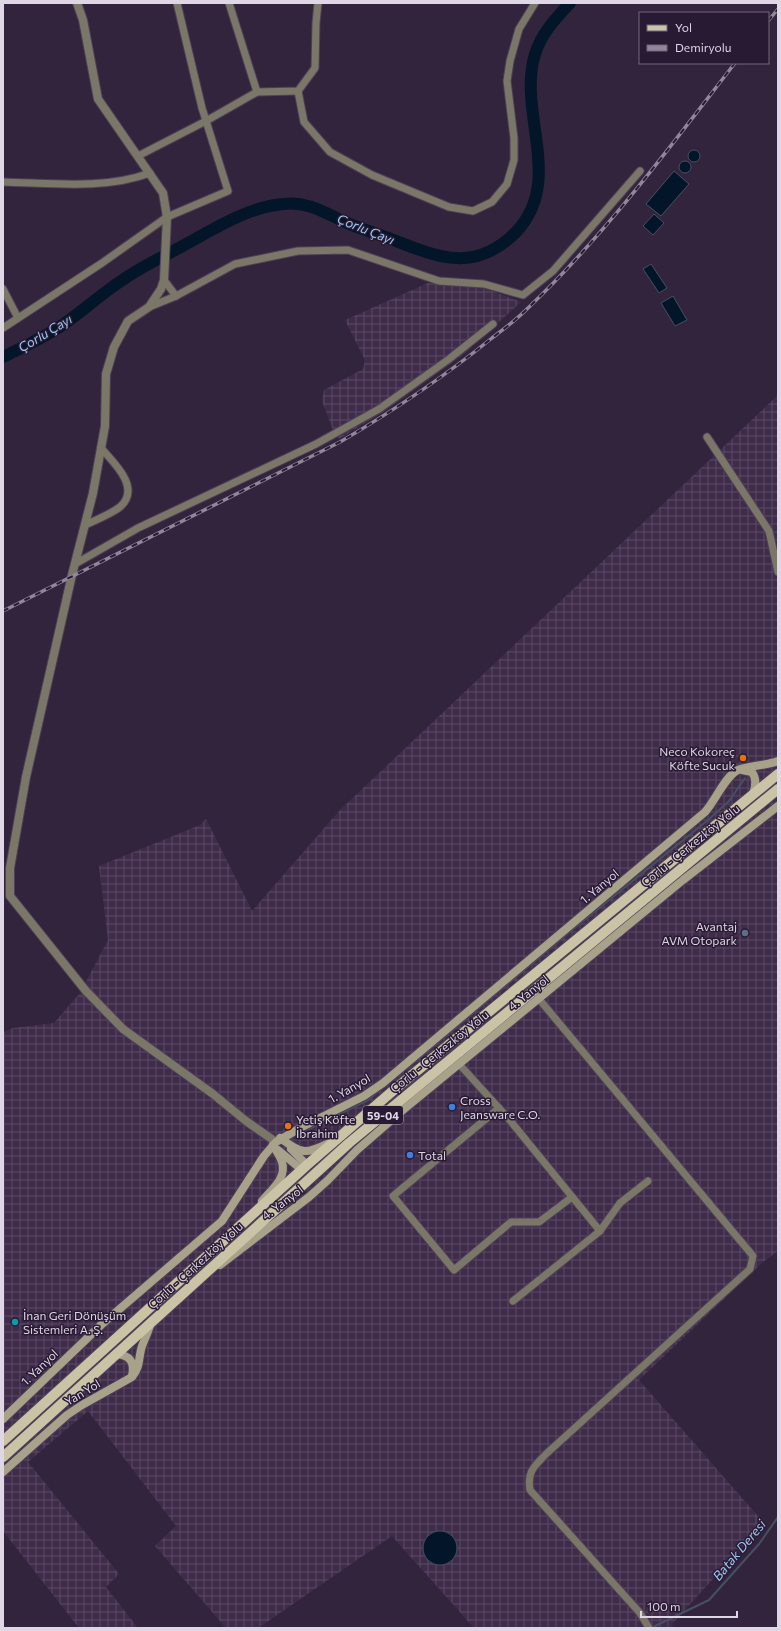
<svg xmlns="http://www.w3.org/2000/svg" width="781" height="1631" viewBox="0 0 781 1631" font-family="Commissioner,sans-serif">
<defs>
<pattern id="industrial-grid" width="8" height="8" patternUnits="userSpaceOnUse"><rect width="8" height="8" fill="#3f2c4b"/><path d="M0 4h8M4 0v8" fill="none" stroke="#5a4a65"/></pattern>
</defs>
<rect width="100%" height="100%" fill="#33243d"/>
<g fill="url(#industrial-grid)">
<path d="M428,283L487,289L521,302L464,354L383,412L339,439L333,430L322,401L324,390L363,369L365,360L345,320Z"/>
<path d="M778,395V1251L763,1262L639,1380L764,1523L672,1624L673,1628H474L392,1536L258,1628H226L155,1546L176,1526L88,1411L28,1462L119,1574L106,1587L138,1628H79L3,1531V1032L13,1028L54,1023L80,993L108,940L99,866L200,825L206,819L252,911L340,810Z"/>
</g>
<g fill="#031629" stroke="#455062">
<circle cx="694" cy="156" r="6"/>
<circle cx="685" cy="167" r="6"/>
<path d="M674,171L689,184L661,216L646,204Z"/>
<path d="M654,214L664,223L653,235L643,226Z"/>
<path d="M651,264L667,288L659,293L643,269Z"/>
<path d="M673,296L687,320L675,326L661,303Z"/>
<circle cx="440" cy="1548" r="17"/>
</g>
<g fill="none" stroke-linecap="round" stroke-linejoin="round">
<g stroke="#455062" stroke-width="2">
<path d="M398,1076L572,930L708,820L729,801L745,778"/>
<path d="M303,1132L368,1100L385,1086"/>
<path d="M651,1628L709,1600L759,1544L778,1517"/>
</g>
<path stroke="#031629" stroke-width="12" d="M3,357C23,347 43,338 61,326C83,311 102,293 124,279C144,265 167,255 188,243C217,227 249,207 283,204C307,201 324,212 345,222C360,229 376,233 391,239C437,257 475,274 516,232C565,180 517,113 535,54C541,34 556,18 570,3"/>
<defs>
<g id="minor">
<path d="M229,3L257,92"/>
<path d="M298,91L304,122L330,152L372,175L449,207L473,211L492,202L507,184L514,160V138L507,81L510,61L519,29L535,3"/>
<path d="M138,156L206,121L257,92L298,91L315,68L316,23L318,3"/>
<path d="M3,182C51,183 104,190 150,173"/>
<path d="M3,289L18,318"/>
<path d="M176,296L235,264L298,251L348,250L439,281L484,284L523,295L553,271L640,171"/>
<path d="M149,307L176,296L164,280"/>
<path d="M3,328L102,263L167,217L228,191L202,108L177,3"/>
<path d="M707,437L769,531L778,572"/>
<path d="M85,525C94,521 115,512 121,506C141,487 113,462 101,448"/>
<path d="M75,564L138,528L316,444L379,409L449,359L493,324"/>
<path d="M539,999L753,1256L750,1269L546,1454C534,1467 527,1471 530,1490L640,1613L649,1628"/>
<path d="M459,1064L508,1118L600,1231"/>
<path d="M499,1108L393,1196L454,1270L511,1222H539L572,1197"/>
<path d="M513,1301L600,1231L620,1203L648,1181"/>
</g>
<path id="tertiary" d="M77,3L83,20L98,99L163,193L167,217L164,280L161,289L149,307L128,321L114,347L106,374L105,426L93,493L72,575L26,777L10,868V896L86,991L123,1029L213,1094L246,1121L276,1142"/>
<g id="secondary">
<path d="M742,770L752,772C757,779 756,786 753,794"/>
<path d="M280,1138C303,1154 304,1155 329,1143"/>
<path d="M291,1149L307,1165"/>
<path d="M278,1150L302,1170"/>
<path d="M262,1201C271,1190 287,1179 282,1162C280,1156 276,1151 273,1145"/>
<path d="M220,1265L309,1197L328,1180L357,1150L403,1110L683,880L778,806"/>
<path d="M116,1354C130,1355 135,1362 132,1376"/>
<path d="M3,1419L101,1325L222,1221L264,1156L276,1142L302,1127L364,1096L383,1083L705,812C715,801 726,775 738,770C751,765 765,766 778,761"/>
<path d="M3,1472L67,1415L82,1405L132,1377C141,1366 138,1358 142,1346C145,1338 149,1331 151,1322"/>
</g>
<g id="primary">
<path d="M3,1441L307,1165L395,1089L778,774"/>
<path d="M3,1457L349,1143L778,789"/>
</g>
</defs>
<use href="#minor" stroke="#4f4058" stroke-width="9"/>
<use href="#tertiary" stroke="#4f4058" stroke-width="10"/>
<use href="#secondary" stroke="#4f4058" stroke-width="10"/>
<use href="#primary" stroke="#4f4058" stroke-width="12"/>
<use href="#minor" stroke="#7b7768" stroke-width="7"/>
<use href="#tertiary" stroke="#7b7768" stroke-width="8"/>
<use href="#secondary" stroke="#a8a28b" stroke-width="8"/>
<use href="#primary" stroke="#cbc3a5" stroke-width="10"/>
<defs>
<g id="rail">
<path d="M768,21L778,9"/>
<path d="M3,611L340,442C393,411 444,377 492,338C504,329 516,320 527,309C605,235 669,148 735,63"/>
</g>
</defs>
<use href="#rail" stroke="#92869a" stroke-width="3.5"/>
<use href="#rail" stroke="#291a33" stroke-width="2" stroke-dasharray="6" stroke-linecap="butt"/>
</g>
<g fill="#e8710a" stroke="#291a33" stroke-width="1.5">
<circle cx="743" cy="758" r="4"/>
<circle cx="288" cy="1126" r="4"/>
</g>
<circle fill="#5c6f8a" stroke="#291a33" stroke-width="1.5" cx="745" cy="933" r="4"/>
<g fill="#3f7fe0" stroke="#291a33" stroke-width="1.5">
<circle cx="452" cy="1107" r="4"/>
<circle cx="410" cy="1155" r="4"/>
</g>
<circle fill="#0f9aa8" stroke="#291a33" stroke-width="1.5" cx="15" cy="1322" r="4"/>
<g text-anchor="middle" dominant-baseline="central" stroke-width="3" stroke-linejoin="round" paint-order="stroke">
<rect fill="#291a33" stroke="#a89eb0" stroke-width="1" x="363" y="1106" width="40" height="18" rx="3"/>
<g font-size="11" font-weight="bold" fill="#dfd6e6">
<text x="383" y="1115">59-04</text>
</g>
<g font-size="12" fill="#dfd6e6" stroke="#291a33" text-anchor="start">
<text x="735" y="751" text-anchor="end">Neco Kokoreç<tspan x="735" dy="14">Köfte Sucuk</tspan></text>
<text x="737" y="926" text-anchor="end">Avantaj<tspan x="737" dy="14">AVM Otopark</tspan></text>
<text x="460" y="1100">Cross<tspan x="460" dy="14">Jeansware C.O.</tspan></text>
<text x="296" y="1119">Yetiş Köfte<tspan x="296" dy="14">İbrahim</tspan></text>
<text x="418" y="1155">Total</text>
<text x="23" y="1315">İnan Geri Dönüşüm<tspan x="23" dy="14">Sistemleri A. Ş.</tspan></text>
</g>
<g font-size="12" fill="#dfd6e6" stroke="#291a33">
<text transform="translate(690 845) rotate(-39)">Çorlu - Çerkezköy Yolu</text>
<text transform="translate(599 886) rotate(-40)">1. Yanyol</text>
<text transform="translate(528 992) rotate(-39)">4. Yanyol</text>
<text transform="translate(439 1051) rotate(-39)">Çorlu - Çerkezköy Yolu</text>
<text transform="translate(349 1088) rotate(-30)">1. Yanyol</text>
<text transform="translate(282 1202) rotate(-37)">4. Yanyol</text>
<text transform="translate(195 1265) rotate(-42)">Çorlu - Çerkezköy Yolu</text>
<text transform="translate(39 1367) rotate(-44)">1. Yanyol</text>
<text transform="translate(82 1392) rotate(-31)">Yan Yol</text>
</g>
<g font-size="13" font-style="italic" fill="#9dc7f2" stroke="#291a33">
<text transform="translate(366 229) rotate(22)">Çorlu Çayı</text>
<text transform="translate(45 333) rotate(-31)">Çorlu Çayı</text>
<text transform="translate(739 1550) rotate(-50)">Batak Deresi</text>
</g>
</g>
<rect width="781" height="1631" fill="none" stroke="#dfd6e6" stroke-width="8"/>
<rect x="639" y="12" width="130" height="52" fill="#291a33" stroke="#72657b"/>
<rect x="647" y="25" width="20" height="6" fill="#cbc3a5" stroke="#72657b"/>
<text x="675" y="32" font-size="12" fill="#dfd6e6">Yol</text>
<rect x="647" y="45" width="20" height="6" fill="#92869a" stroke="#72657b"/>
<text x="675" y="52" font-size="12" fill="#dfd6e6">Demiryolu</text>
<path d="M641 1611v6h96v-6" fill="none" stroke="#dfd6e6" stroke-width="2"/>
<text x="647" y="1611" font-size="12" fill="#dfd6e6" stroke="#291a33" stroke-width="3" paint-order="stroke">100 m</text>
</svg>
